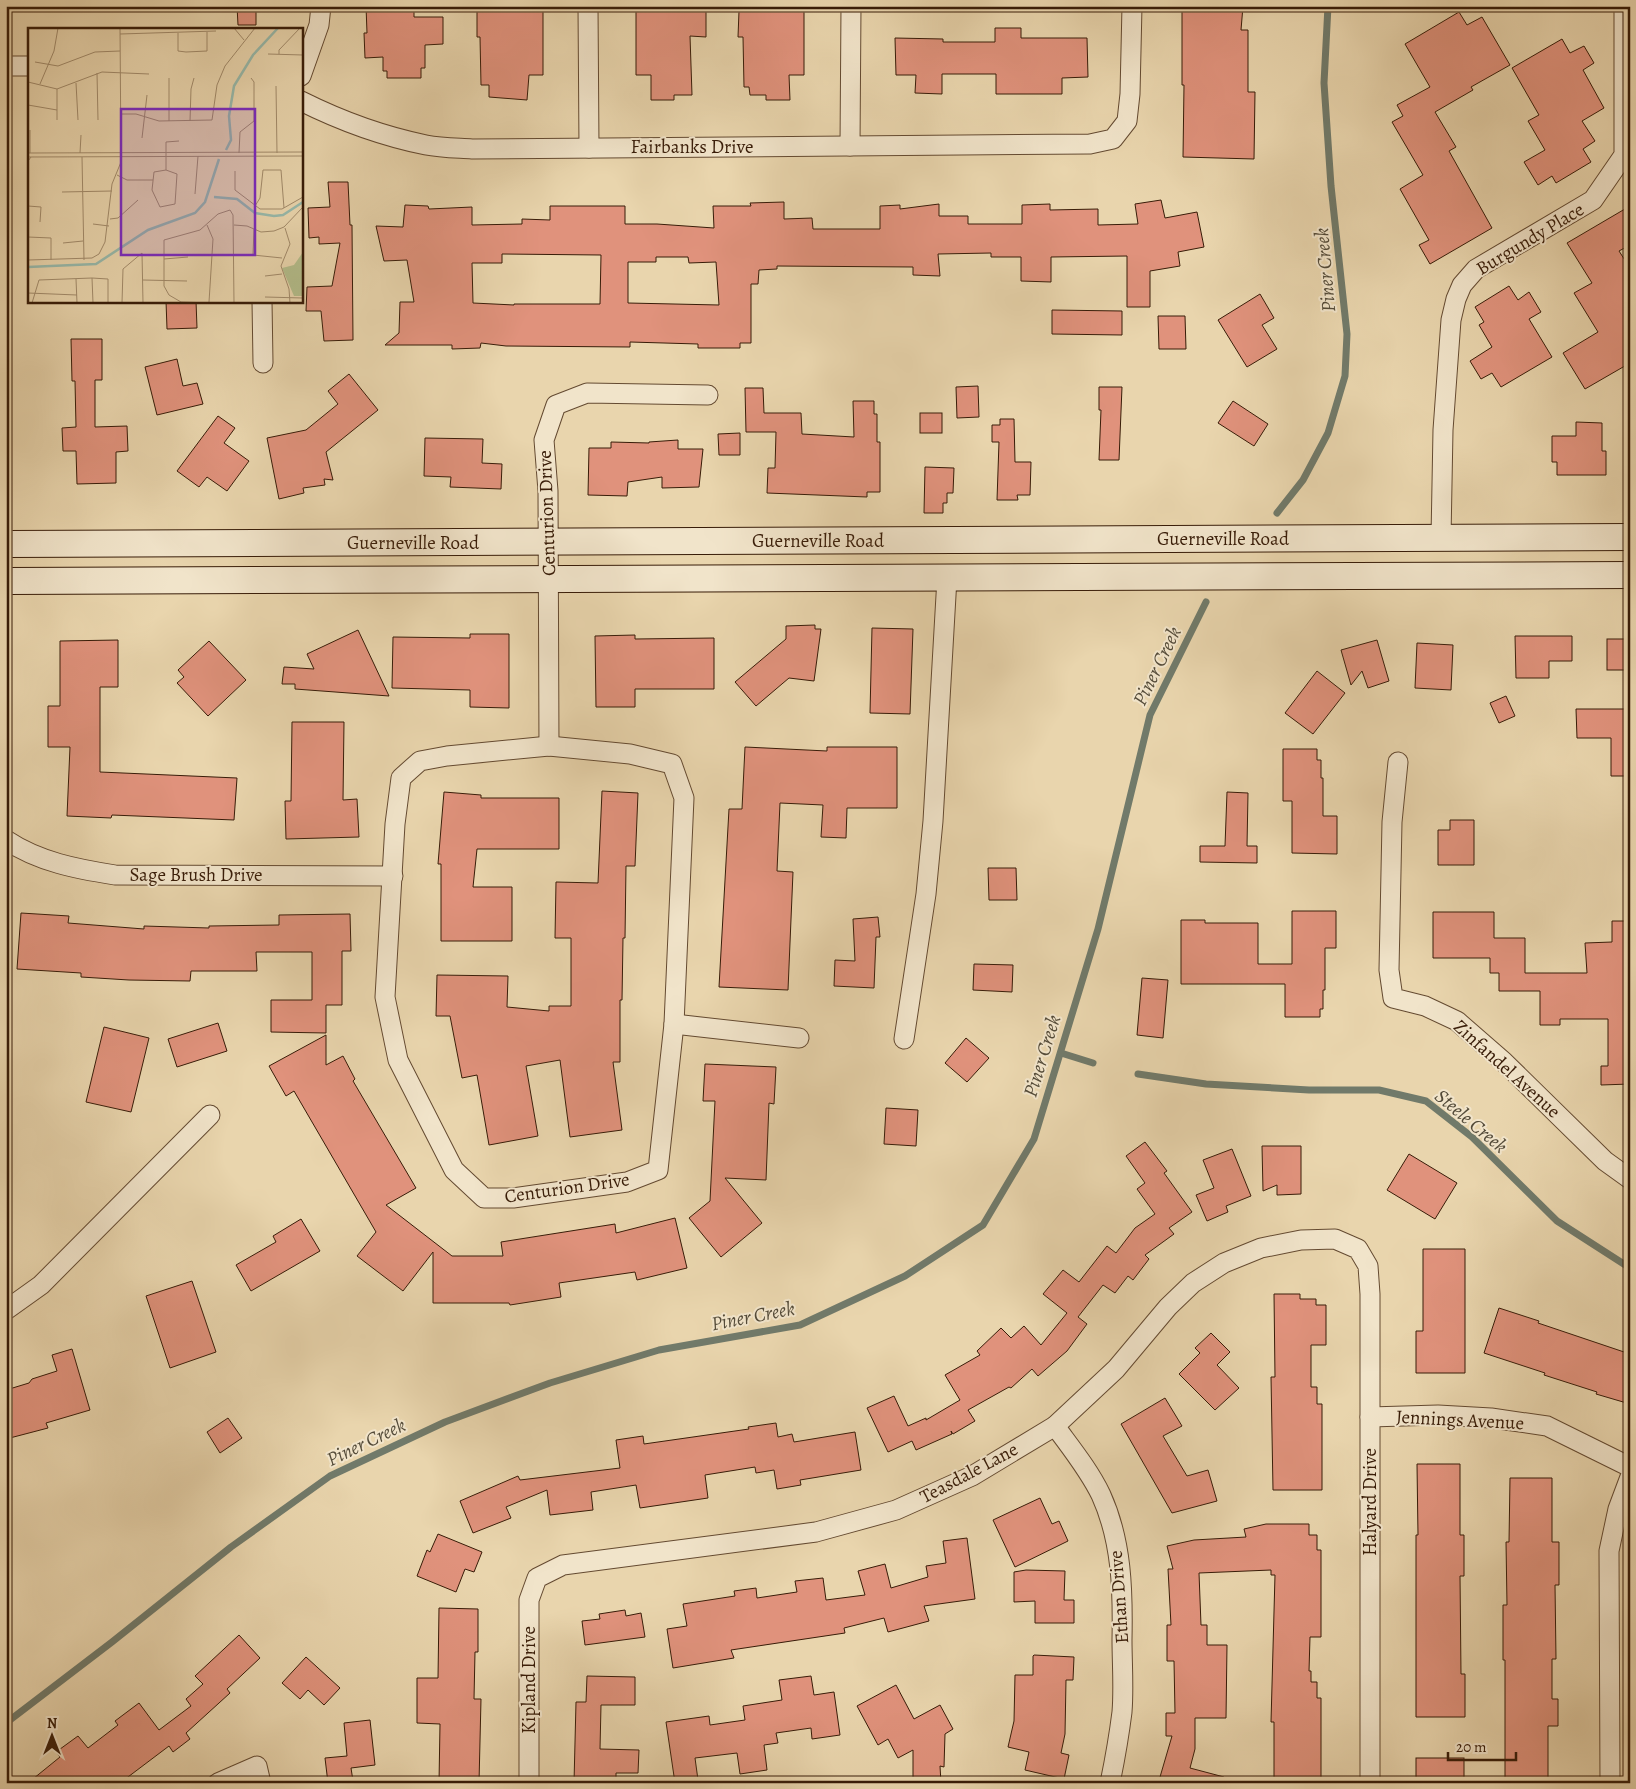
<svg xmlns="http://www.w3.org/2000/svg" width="1636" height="1789" viewBox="0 0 1636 1789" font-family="Alegreya,serif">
<rect width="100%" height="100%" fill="#e9d5ad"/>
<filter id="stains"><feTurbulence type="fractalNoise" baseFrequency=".004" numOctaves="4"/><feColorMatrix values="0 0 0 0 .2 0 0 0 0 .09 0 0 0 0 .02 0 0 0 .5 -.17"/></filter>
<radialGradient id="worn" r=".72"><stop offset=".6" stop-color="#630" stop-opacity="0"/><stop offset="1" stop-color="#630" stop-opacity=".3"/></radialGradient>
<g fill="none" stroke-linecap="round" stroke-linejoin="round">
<g stroke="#717a6a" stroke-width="7">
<path d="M1277,513L1303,480L1328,433L1345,376L1347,334L1331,186L1324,83L1328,6"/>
<path d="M1061,1053L1093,1063"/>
<path d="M1138,1074L1206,1084L1309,1090H1379L1426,1101L1472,1137L1557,1221L1630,1268"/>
<path d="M6,1723L112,1642L231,1547L330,1476L445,1422L550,1383L659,1350L800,1325L905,1276L983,1225L1034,1139L1098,929L1150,715L1206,602"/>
</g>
</g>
<g fill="#e0927c" stroke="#381c08" fill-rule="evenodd">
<path d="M237,6H256V25H238Z"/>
<path d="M366,6H414V17H443V44L425,45V68H421V78H387V71H383V57L365,58L364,33H367Z"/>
<path d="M491,6H520V10H543V75H529L527,100L489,97V85H481L480,37H477V11H491Z"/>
<path d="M655,6H689V10L706,11V37L690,36L692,95H674V100H651V75H636V11H655Z"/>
<path d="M752,6H781V9L804,10V75H789L790,100H766V95H750L749,87H744L743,37H738L739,11H752Z"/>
<path d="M1182,6H1243L1241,30H1248V92H1255L1254,159L1183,157L1184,85H1182Z"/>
<path d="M1459,12L1467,25L1482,17L1510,65L1471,87L1473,90L1435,112L1456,147L1449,151L1492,228L1430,264L1419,245L1429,240L1400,189L1423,175L1392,122L1403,116L1397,105L1430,87L1405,44Z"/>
<path d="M995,28H1021V38H1087L1088,77L1062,78V94H996V74H942V94L915,93L916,75H896L895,38L943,39V42H995Z"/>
<path d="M1562,39L1570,53L1584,46L1594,63L1583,70L1604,108L1582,121L1595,141L1583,149L1591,162L1556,183L1552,176L1538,185L1524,162L1545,150L1528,121L1539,115L1512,68Z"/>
<path d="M328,182H348L350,225H352L353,340L324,341L321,311H306L307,287L332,286L340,243L319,244V237L309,238L308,208L330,207Z"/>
<path d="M1161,200L1165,218L1197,212L1204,247L1178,252L1180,266L1150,271V307H1127V256L1051,257V282L1021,281V257H991V253L938,254L940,276L913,275V267L777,266V269L759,270L758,284H751V343H740V348H698V344L630,342V347L506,346L481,343L480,348L452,349V345H385L399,333L400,302H414L407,260L384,261L376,226L403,227L405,205L428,206L429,209L472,207V225L522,224V219L550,220V206H625V224H657L714,228L713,206H751L750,203L784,202V219L812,218L813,229H880V206L900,205V209L939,204V216H968V224H1022V205L1050,204V210L1098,209V225L1138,224L1135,204ZM502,254L601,255L600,304H514V305L473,303L472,263H502ZM656,257H688L689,263L716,262L719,305L628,303V262H656Z"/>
<path d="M1630,206V245L1619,251L1630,268V363L1585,389L1563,353L1598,332L1574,293L1592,283L1567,243Z"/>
<path d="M1509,286L1518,300L1529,292L1541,312L1529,319L1552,357L1501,387L1492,373L1481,379L1470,361L1492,347L1479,325L1484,322L1475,307Z"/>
<path d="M1260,294L1274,318L1262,325L1277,349L1247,367L1218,320Z"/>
<path d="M166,301H196L197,328L167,329Z"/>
<path d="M1052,310L1122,311V335L1052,334Z"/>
<path d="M1158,316H1185L1186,349H1159Z"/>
<path d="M71,339H102V380H95V427L127,426L128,451L116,452V483L77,484L76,451H63L62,428L76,427L75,381H72Z"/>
<path d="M177,359L183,386L197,383L203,404L157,415L145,367Z"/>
<path d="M349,374L378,410L326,452L333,480L324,479L325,485L303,488L304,493L279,499L267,438L306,430L338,404L328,391Z"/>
<path d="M978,386L979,417L957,418L956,387Z"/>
<path d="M1099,387H1122L1119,460H1099L1101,410H1099Z"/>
<path d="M745,388H763L764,413H801L802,434L854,437L853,401H874V414H877V442H880V492H867V497L767,493L768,468H775L776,432H746Z"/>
<path d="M1233,401L1268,424L1254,446L1218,423Z"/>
<rect x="920" y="413" width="22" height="20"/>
<path d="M218,416L235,428L224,443L249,461L227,491L207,477L199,487L177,471Z"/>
<path d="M1000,419H1014L1015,462H1031L1030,495H1017L1018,500H997L999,442H992V425H1000Z"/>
<path d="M1576,422L1602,423V451H1606V475H1557V462H1552V436H1576Z"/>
<path d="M740,433V455H719L718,434Z"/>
<path d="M425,438L483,439L482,463L502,464L501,489L450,487L451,477L424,476Z"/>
<path d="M678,440V449H703L699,487L662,488V477L628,482L627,496L588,495L589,448H611V442L649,443V442Z"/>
<path d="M925,467L954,468L953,493H947V503H943V513H924Z"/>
<path d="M815,625V629H821L814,681L789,678L756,706L735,682L786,639V626Z"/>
<path d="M872,628L913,629L910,714L870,713Z"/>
<path d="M358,630L389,696L295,689V684H282L284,667L314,669L307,654Z"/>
<path d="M470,634H509V708L470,707V690L392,688L393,637L470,638Z"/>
<path d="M635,635V639L714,638V689H635V707H596L595,636Z"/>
<path d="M1515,636H1572V661H1549V678H1516Z"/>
<rect x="1607" y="639" width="23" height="31"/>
<path d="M118,640V687H100V772L237,778L234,820L112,815L111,818L67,816L70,747H48V706H60V641Z"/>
<path d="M1377,640L1389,681L1368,688L1362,671L1351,685L1341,650Z"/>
<path d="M209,641L246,680L208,716L177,683L184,677L178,670Z"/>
<path d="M1417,643L1453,645L1451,690L1415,688Z"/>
<path d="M1317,671L1345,693L1313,734L1285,713Z"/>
<path d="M1506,696L1515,716L1499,723L1490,703Z"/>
<path d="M1576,709H1630V776H1611V738H1577Z"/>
<path d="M292,722H344L343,800L357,799L359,837L286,839L285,801H291Z"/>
<path d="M745,747L827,751V747H897V808H847L846,838L821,837L823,805L780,803L777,871L793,872L788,990L719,987L729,809H742Z"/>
<path d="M1283,749H1317V760H1321V778H1323V816H1337V854L1292,853V801H1283Z"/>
<path d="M602,791L638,793L635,866H626L625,938H623L622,1000H620V1062H613L622,1130L570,1137L560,1060L526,1066L538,1136L489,1145L477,1075L462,1078L450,1016H436L437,975L508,976L507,1007L549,1011V1006H571V938H555L556,882L598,883Z"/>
<path d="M444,792L481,795V798H559V849H477L473,887H512V941H441V864H438Z"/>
<path d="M1227,792L1248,793L1247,846H1257V863L1200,862V846H1225Z"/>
<path d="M1450,820H1474V865H1438V830H1450Z"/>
<path d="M988,868H1016L1017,900H989Z"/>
<path d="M1292,911H1336V948H1325V990H1323V1009H1320V1017H1285V984H1181V920H1205V923H1258V964H1292Z"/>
<path d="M1433,912H1494V938H1525V973H1587L1585,943L1612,942V921H1630V1084L1601,1085V1066H1608V1019H1560V1025H1540V991H1499V973H1490V958H1433Z"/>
<path d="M21,913L69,916L68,923L144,929V926L209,928V926L279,925V915L350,914L351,951H342V1005H326V1033L271,1032V1000H312V952H256L257,971H191L190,981L129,980L81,977V973L17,969Z"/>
<path d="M878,917L880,937H876L874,988L834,986L835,960L855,961L853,919Z"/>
<path d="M974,964L1013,965L1012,992L973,990Z"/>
<path d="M1142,978L1168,980L1163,1038L1137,1035Z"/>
<path d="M218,1023L227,1051L177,1067L168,1039Z"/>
<path d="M104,1027L149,1038L131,1112L86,1102Z"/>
<path d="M326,1035V1065L343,1056L355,1079L353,1081L416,1188L386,1205L452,1256H503L501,1242L615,1224L616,1233L675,1218L687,1268L637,1280L635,1272L559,1283L561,1297L510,1305L509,1303H433V1252L403,1291L357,1256L376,1232L294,1091L286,1096L269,1066Z"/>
<path d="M966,1038L989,1058L967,1082L945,1063Z"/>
<path d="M705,1064L776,1067L774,1104L769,1103L766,1180L725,1178L762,1223L721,1257L689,1218L710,1201L715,1101H703Z"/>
<path d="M886,1108L918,1110L916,1146L884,1144Z"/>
<path d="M1145,1142L1167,1171L1164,1173L1192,1212L1169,1228L1174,1234L1145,1255L1149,1259L1133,1280L1128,1276L1115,1293L1103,1285L1078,1317L1087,1324L1067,1351L1038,1376L1032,1369L1011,1388L1009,1387L968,1410L975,1421L953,1434L951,1431L952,1434L916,1450L912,1441L888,1452L867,1408L894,1396L908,1426L926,1418V1420L960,1400L945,1375L980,1355L977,1351L1001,1328L1011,1338L1024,1326L1041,1345L1067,1313L1043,1294L1063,1270L1079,1282L1107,1246L1116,1253L1135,1228L1155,1214L1137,1189L1145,1183L1126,1156Z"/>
<path d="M1262,1146H1301V1194L1277,1195V1185L1263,1191Z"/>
<path d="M1232,1149L1251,1196L1226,1206L1228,1212L1207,1221L1196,1195L1214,1188L1203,1160Z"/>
<path d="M1409,1154L1457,1183L1435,1219L1387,1190Z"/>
<path d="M301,1219L320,1251L251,1291L236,1265L276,1242L273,1236Z"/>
<path d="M1423,1249H1465V1373H1416V1331H1423Z"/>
<path d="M192,1281L216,1352L170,1368L146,1296Z"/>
<path d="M1274,1294H1300V1299H1316V1305H1326V1345H1311V1387H1317V1404H1322V1490H1273L1271,1377H1275Z"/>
<path d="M1499,1308L1539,1321L1538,1323L1630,1354V1404L1596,1394L1597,1392L1544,1375L1545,1373L1484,1353Z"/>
<path d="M1211,1333L1230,1352L1217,1365L1239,1388L1215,1410L1179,1374L1200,1353L1195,1348Z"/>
<path d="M72,1349L90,1410L46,1423L48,1428L6,1439V1390L29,1383L32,1379L57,1371L52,1355Z"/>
<path d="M1165,1398L1182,1426L1163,1436L1187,1476L1208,1470L1217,1501L1172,1513L1121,1424Z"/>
<path d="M228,1418L242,1438L220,1453L207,1432Z"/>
<path d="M776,1423L778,1437L792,1434L794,1442L855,1432L861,1470L800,1480L801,1485L777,1489L774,1470L756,1473L755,1467L705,1475L708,1498L640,1508L636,1485L591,1492L593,1510L550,1515L547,1490L506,1507L511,1518L473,1533L460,1501L518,1476L520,1480L620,1468L616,1440L643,1436L644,1444L749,1429L748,1427Z"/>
<path d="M1417,1464H1460V1535H1464V1576H1460L1461,1674H1465V1717H1416V1535H1418Z"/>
<path d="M1510,1478H1552V1542H1559V1585H1555L1556,1659H1552V1699H1558V1726H1548V1779H1543V1783H1505V1660H1503V1605H1507L1506,1542H1509Z"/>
<path d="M1040,1498L1052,1524L1059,1521L1068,1541L1015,1567L993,1520Z"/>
<path d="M1266,1524H1309V1535H1317V1550H1321V1637H1310L1309,1671H1311V1682H1317V1698H1321V1783H1274V1722H1271L1275,1575H1271V1570L1199,1573L1201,1625H1207V1645H1227L1226,1718H1195V1749L1190,1768L1224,1777V1783H1179L1160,1777L1172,1736H1166V1713H1175L1174,1661H1167V1625H1171L1168,1569H1173L1167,1546L1194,1540L1246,1537L1244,1529Z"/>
<path d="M438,1534L482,1552L474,1572L465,1569L456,1592L417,1576L427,1550L430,1552Z"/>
<path d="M967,1538L975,1599L924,1606L929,1621L888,1632L884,1618L844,1628L845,1633L731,1650L734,1658L673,1668L667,1629L687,1626L683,1604L735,1596L734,1591L756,1588L757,1598L797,1592L795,1581L823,1578L826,1600L865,1595L858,1571L885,1564L891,1588L928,1577L926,1566L946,1563L943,1541Z"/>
<path d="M1026,1570L1065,1571L1064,1600H1074V1623H1035V1601L1014,1602V1572Z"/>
<path d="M439,1608L478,1609V1652H475L474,1699H481L479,1783H439L440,1724L417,1723V1678H438Z"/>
<path d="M625,1610L626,1616L641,1613L645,1637L585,1645L582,1621L600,1619L599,1614Z"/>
<path d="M239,1635L260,1658L227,1689L230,1693L186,1733L190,1739L173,1752L169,1746L120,1783H28L60,1757L56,1752L78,1736L88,1748L118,1725L115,1721L139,1703L159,1730L191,1706L186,1699L203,1684L195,1676Z"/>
<path d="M1034,1655L1074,1657L1073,1680H1066L1065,1734L1061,1753L1069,1755L1064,1779L1025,1770L1029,1752L1008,1747L1014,1721L1015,1675H1033V1656Z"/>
<path d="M306,1657L340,1688L324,1705L308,1690L300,1699L282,1683Z"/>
<path d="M587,1676L635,1677V1705H601L600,1749L639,1750L638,1773H616V1783H574L576,1702H586Z"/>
<path d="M811,1676L814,1695L834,1692L840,1735L812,1739L811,1728L776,1733L778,1743L764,1745L767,1770L740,1774L737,1753L695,1758L698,1780L675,1783L666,1722L709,1716L710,1725L745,1720L743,1706L782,1700L779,1680Z"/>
<path d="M896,1685L914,1719L940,1705L953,1729L945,1734L944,1767L940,1766L941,1783H913V1750L898,1758L888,1739L878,1745L857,1706Z"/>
<path d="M370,1720L375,1765L351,1768L353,1781L328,1783L325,1758L347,1756L344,1723Z"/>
<rect x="1416" y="1758" width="48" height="25"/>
</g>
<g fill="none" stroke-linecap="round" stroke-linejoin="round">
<defs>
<g id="street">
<path d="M588,6L589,148"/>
<path d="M6,66H29"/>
<path d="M301,76L319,25L321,6"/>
<path d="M301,101C341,121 382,136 426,145C441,148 457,148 472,149L1090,144L1113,139L1127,121L1130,94L1132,6"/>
<path d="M850,146L851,6"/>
<path d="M262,301L263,363"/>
<path d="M1441,538L1443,430L1451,320L1456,299L1462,285L1476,269L1593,200L1624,155V6"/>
<path d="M549,746L630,754L672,764L684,798L674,1024L658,1170L627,1182L513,1198H484L454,1170L398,1060L385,997L395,824L401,778L420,761L447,756Z"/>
<path d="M549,746L548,491L544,440L556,405L587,393L708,395"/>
<path d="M1398,762L1392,822L1389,970L1393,998L1425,1006L1457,1021L1504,1062L1605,1161L1630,1179"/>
<path d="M6,840C39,862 77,869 115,875L393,876"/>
<path d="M674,1024L799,1038"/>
<path d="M904,1039L926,894L933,821L947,578"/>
<path d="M6,1310L41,1285L210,1115"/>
<path d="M1370,1417L1438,1415L1491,1418L1547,1426L1630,1467"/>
<path d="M1055,1426C1071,1448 1089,1470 1101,1495C1122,1541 1123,1591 1122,1640C1122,1663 1124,1688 1122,1712C1119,1736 1115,1759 1110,1783"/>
<path d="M218,1783L257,1766L261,1783"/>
<path d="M529,1783V1600L537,1578L563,1565L816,1532L896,1510L972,1476L1055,1426L1116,1369L1168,1307L1193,1283L1224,1263L1261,1248L1301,1240L1335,1239L1358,1249L1368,1266L1370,1294V1783"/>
<path d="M1610,1783L1609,1551L1618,1509L1630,1477"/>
</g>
<g id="secondary">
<path d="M6,544L1630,537"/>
<path d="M6,581L1630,575"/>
</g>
</defs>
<use href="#street" stroke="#644a31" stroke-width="21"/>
<use href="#secondary" stroke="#381c08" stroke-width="28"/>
<use href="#street" stroke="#f1e4ca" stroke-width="19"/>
<use href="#secondary" stroke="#f1e4ca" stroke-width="26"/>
</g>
<g text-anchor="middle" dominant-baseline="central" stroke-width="4" stroke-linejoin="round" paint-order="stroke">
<g font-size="19" fill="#381c08" stroke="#f1e4ca">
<text x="692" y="147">Fairbanks Drive</text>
<text transform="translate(1530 239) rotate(-31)">Burgundy Place</text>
<text transform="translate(547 513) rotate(-92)">Centurion Drive</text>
<text x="1223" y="539">Guerneville Road</text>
<text x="818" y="541">Guerneville Road</text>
<text x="413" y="543">Guerneville Road</text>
<text x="196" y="875">Sage Brush Drive</text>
<text transform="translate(1507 1069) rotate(42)">Zinfandel Avenue</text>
<text transform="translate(567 1188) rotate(-8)">Centurion Drive</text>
<text transform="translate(1460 1420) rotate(3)">Jennings Avenue</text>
<text transform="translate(969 1473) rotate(-28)">Teasdale Lane</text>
<text transform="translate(1370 1502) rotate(-90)">Halyard Drive</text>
<text transform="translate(1119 1597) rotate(-94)">Ethan Drive</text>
<text transform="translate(529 1680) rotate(-90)">Kipland Drive</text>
</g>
<g font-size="20" font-style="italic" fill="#544b39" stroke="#f1e4ca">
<text transform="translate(1325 270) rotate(-95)">Piner Creek</text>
<text transform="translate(1157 666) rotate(-64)">Piner Creek</text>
<text transform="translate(1042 1056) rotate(-73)">Piner Creek</text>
<text transform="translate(1471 1121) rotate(40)">Steele Creek</text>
<text transform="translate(753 1316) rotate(-11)">Piner Creek</text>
<text transform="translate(366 1442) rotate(-26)">Piner Creek</text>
</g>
</g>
<g transform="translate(28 28)">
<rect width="275" height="275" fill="#e9d5ad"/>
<path d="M275,224V268H266L254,240L266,237Z" fill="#b4be8c"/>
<path fill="none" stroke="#97b9ab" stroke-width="2.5" d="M198,122L203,112L201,88L206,58L225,27L250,0M186,169L209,171L227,185L246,188L255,187L275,174M0,239L68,236L120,202L167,185L177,174L191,131"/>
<path fill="none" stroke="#a28b6b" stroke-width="1" d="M206,0L216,12M150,5V23L158,24L179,23V4M92,6L188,3M240,26L275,27M251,26V22L272,0M7,34L30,38L67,24L92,23M69,45L70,92M141,50V93M0,54L29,61L74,44L121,46M48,55L50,92M12,56L26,23L30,0M248,58L249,125M29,61V92M0,77L29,82M93,86H108L131,93L184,92L189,57L197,38L227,0M162,93L163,61L166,50M2,102V125M114,110L119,67M0,125L275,124M52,125L53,107M211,125L212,104L226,93V54L223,50M0,129L275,128M54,129L56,232M138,142L149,146L147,176L132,179L124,162L126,144ZM138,142V114L151,113M207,143V162L232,181H254L275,169M89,147L99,152H125M0,161V133L3,129M34,164L84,163M167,166L170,128M0,178L13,179L12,194M227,178L232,170L235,142H253L256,180M82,191L90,190L110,172M65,196L81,198M179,197L185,211L181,274M206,197L219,198L233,204L246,203L256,199L275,179M257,200L262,216L253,238L261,261L262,275M226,201L225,227L254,230M0,209L23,210V232M35,215L55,213M136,231L160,229M0,232L64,230L71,226L77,214L84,156L93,134L92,0M237,248L254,246M64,250L65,275M48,251L49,275M115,252L159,253M0,265L49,267M237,269L275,270M4,275L11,252L64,250L80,251V275M94,275L95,241L114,225L115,275M184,275L153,274L141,267L136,258V212L172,202L190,186L202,182L205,187L206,275"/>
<path fill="#7b2cbf" fill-opacity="0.15" stroke="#7b2cbf" stroke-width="2.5" d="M93,81H227V227H93Z"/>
<rect width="275" height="275" fill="none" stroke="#381c08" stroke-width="2.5"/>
</g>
<rect width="1636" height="1789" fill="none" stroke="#e9d5ad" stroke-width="25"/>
<rect x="8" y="8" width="1621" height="1774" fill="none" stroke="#381c08" stroke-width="2.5"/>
<rect x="12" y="12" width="1611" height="1764" fill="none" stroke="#381c08"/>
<g transform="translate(52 1736)" stroke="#f1e4ca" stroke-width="4" paint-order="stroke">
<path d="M0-4L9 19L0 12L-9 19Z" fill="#381c08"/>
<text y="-8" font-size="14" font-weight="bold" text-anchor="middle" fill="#381c08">N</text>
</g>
<path d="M1448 1752v8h68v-8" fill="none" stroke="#381c08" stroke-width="2.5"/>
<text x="1456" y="1752" font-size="15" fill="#381c08" stroke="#f1e4ca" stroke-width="4" paint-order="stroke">20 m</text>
<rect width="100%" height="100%" filter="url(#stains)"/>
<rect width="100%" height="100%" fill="url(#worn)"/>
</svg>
